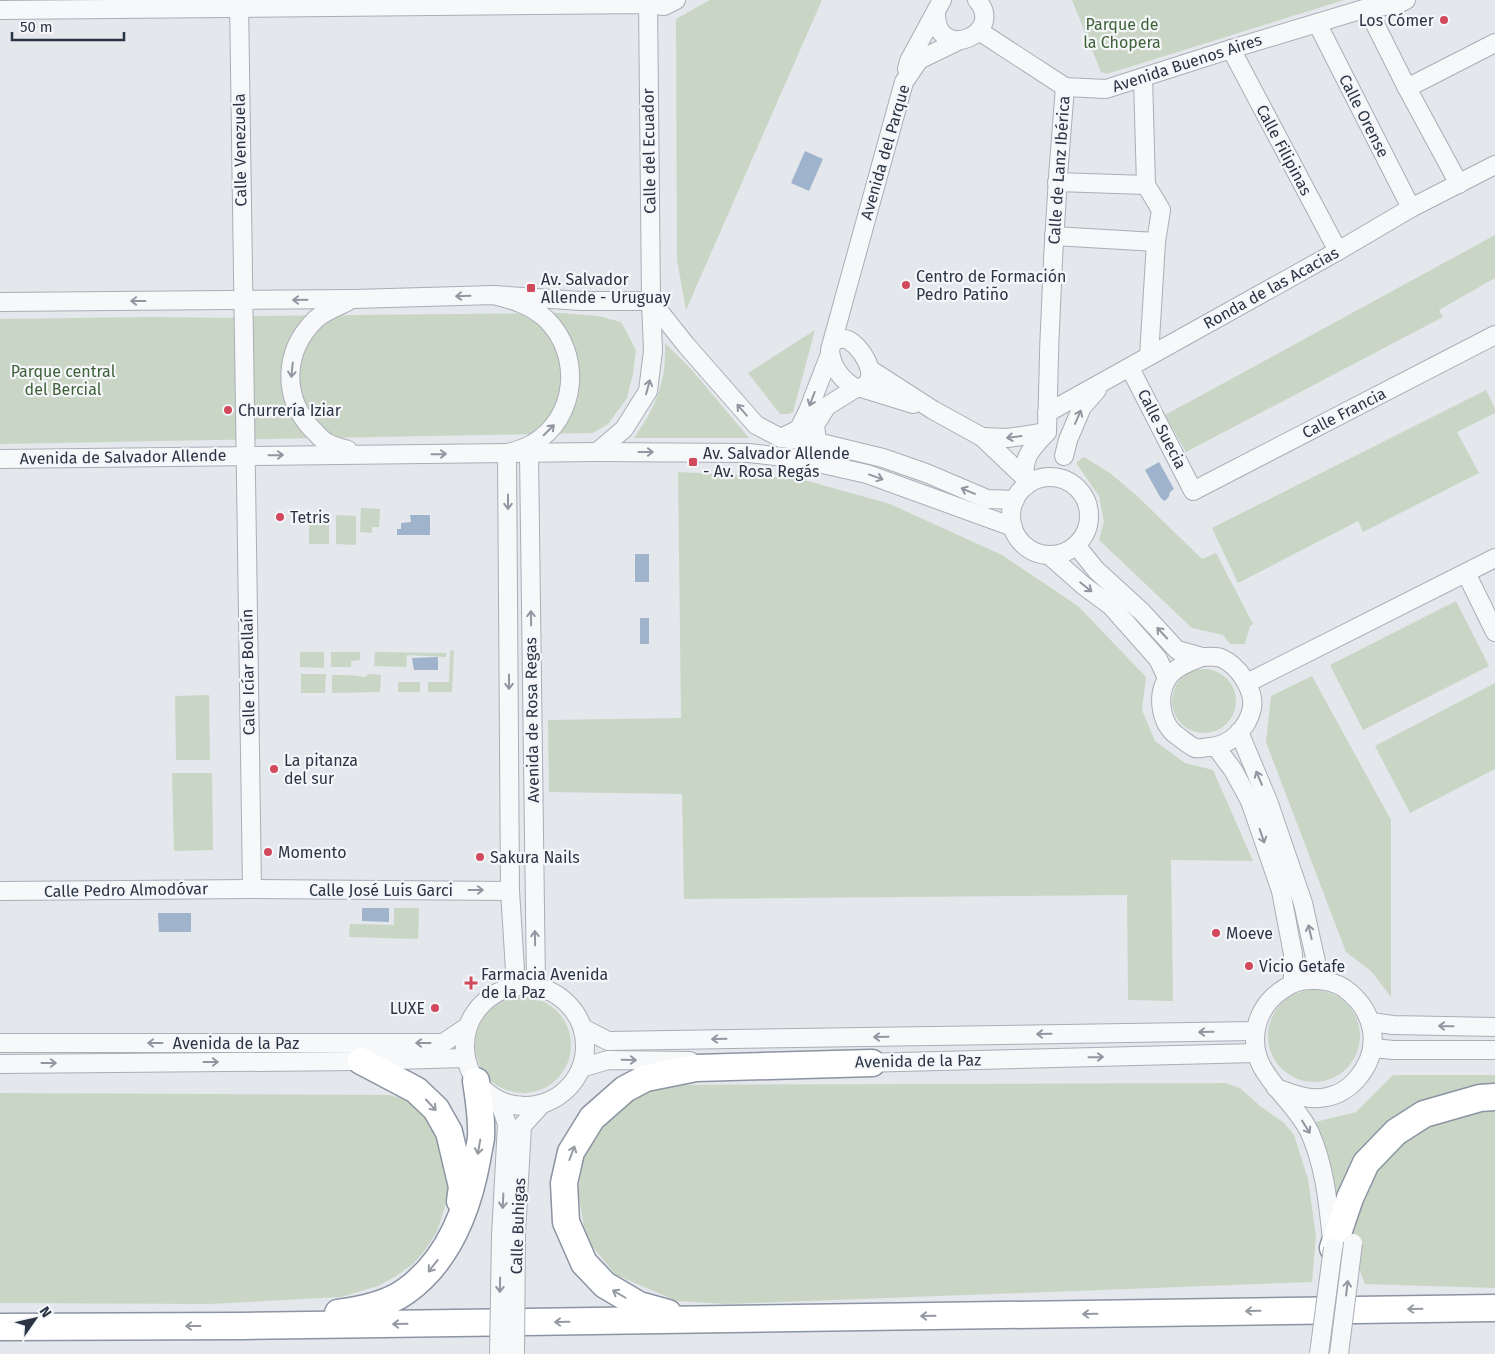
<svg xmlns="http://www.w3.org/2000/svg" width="1495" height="1354" viewBox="0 0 1495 1354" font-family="'Fira Sans',sans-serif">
<rect width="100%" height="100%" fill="#e4e7ec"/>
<g fill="#c9d6c5">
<path d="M710,0H822L686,310L677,260L676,19Z"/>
<path d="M1072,0H1344L1107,74L1101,72Z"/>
<path d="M1495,235V278L1439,310L1443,317L1186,452L1165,415Z"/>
<path d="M561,313L598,316L621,322L636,350L633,373L627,398L608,424L593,433L0,444V319L151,317L229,318L243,316Z"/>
<path d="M815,330L793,412L788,414H780L748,373Z"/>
<path d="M665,343L691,369L749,438H634C649,417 660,396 664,370C665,361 665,352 665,343Z"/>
<path d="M1486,390L1495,409V413L1457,432L1479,473L1363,532L1358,521L1238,583L1212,528Z"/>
<path d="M1084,457L1110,473L1136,495L1202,559L1216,553L1253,624L1250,626L1245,644H1230L1223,635L1192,628L1099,540L1104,522L1099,496L1076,463Z"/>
<path d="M678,472L797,478L890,504L1002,555L1078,606L1146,677L1142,710L1155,741L1185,763L1213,770L1253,861L1171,860L1173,1001L1128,1000L1127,895L684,899L682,794L549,792L548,720L681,718Z"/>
<path d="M361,508L380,509L379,527H372V533L360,532Z"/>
<rect x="309" y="515" width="20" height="29"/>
<path d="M336,515L356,516V545L336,544Z"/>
<path d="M1456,601L1489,666L1363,730L1330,665Z"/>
<path d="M454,650L452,692H428V682H449L450,651Z"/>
<path d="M300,652H324V668L300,667Z"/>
<path d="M331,652H360V660L351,661V667H331Z"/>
<path d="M375,652L446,653V657L407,655L406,667L374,666Z"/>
<circle cx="1204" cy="701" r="32"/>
<path d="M301,674H326L325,693H301Z"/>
<path d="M368,674L381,675L380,692L332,693V675H350L365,677Z"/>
<path d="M1312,676L1391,820V997L1371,971L1346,952L1266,742L1271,696Z"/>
<rect x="398" y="682" width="22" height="10"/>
<path d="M1495,683V769L1410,813L1375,746Z"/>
<path d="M209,695L210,760H176L175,696Z"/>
<path d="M172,773H212L213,850L174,851Z"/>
<path d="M394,908H419L418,939L349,937L350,924L394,925Z"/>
<circle cx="1314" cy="1036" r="46"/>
<circle cx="523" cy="1045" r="48"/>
<path d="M1393,1075H1495V1288L1365,1284L1335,1208L1311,1123L1356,1112Z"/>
<path d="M1225,1083L1240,1088L1260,1106L1284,1123L1294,1135L1308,1179L1316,1236L1312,1282L727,1304L677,1301L616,1275L586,1239L578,1192L586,1139L649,1085Z"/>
<path d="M0,1093L389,1095L408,1100L422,1112L433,1128L442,1147L449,1186L444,1210L437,1231L426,1249L413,1264L396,1276L378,1286L341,1297L209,1304L0,1303Z"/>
</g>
<g fill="#9fb4cc">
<path d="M805,151L823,159L809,191L791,183Z"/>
<path d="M1159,462L1174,489L1170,492C1169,497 1168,499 1164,501L1160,497L1145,470Z"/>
<path d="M410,515H430V535H397V529H401V523L411,522Z"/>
<rect x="635" y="554" width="14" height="28"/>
<rect x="640" y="618" width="9" height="26"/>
<path d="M438,657V670H414L412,658Z"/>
<path d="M362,908H389V922L362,921Z"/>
<path d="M158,913H191V932H159Z"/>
</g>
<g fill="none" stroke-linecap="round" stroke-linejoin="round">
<defs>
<g id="minor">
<path d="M239,0L252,889"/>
<path d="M1367,8L1407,88L1459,184"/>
<path d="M0,10L648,4L664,6L676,0"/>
<path d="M936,12C935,64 1007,34 977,0"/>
<path d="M1317,23L1411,208"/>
<path d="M979,31L1065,87L1106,89L1231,49L1367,8L1396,5L1406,0"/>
<path d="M1231,49L1338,251"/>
<path d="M907,69L909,61L942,0"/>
<path d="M1143,78L1146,185L1161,210L1156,242L1149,356"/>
<path d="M1407,88L1495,43"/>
<path d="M1057,182L1146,185"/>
<path d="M1054,236L1156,242"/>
<path d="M494,295C513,300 531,305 546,319C582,354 578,418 532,444C524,449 516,451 507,453L510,891L516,986"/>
<path d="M651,301L686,345L756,425L781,438L817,442L883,458L926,473L987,499L1015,500"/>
<path d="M0,302L354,299L494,295L581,301H651"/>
<path d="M347,302C336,307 325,311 316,319C283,351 281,399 315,432C318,435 322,440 326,442C332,446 341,448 348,450"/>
<path d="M833,342C836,340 840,338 844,339C858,339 888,385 856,388C842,381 831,366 830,350L904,82L919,60L960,40"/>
<path d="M1130,368L1193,491L1495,335"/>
<path d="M871,370L933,410L982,437L1024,477"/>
<path d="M861,388L913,404"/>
<path d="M1047,413L1338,251L1411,208L1495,165"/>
<path d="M982,437L1008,438L1047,432"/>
<path d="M781,438L799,429L808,411L830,354"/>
<path d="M817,442L815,425L827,406L856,388"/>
<path d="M597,452L624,429L648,391L653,351L651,301L648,0"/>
<path d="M529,453L536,986"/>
<path d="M1064,456L1068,440L1082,407L1097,390"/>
<path d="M0,459L597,452L749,453L800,459L867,474L1013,527"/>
<circle cx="1050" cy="516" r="39"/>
<path d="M1026,486C1021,458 1029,451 1047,432C1049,317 1055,202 1065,87"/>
<path d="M1076,545L1096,570L1142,612L1177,650L1202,657"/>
<path d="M1049,555L1084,586L1111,606L1158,659L1167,678"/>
<path d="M1466,573L1495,632"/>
<path d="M1202,657C1208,657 1216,656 1221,658C1238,665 1255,690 1252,708C1248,728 1230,746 1210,747C1206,747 1199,749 1195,748C1190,746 1183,740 1179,737C1161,726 1156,697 1167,679C1174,667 1190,662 1202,657Z"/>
<path d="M1247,683L1495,558"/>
<path d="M1239,732L1268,801L1303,903L1320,980"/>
<path d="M1216,747L1233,770L1250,801L1281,891L1293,954V983"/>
<path d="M0,891L252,889L510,891"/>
<circle cx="525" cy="1046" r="60"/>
<path d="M1371,1022L1393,1025L1495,1027"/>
<path d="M583,1028L608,1041L1255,1031"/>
<path d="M0,1043H443L467,1027"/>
<path d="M1373,1048L1393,1050H1495"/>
<path d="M861,1063L1256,1053"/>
<path d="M0,1064L361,1061L465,1058"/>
<path d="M581,1068L608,1060L690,1061"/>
<path d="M1276,1088C1294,1094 1308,1101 1327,1097C1338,1095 1349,1088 1356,1080C1383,1050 1376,1011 1344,988C1330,979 1304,977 1290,985C1274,994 1264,1004 1258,1021C1242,1071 1292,1094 1310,1133C1325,1167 1328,1203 1332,1240"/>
<path d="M499,1101L507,1124L501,1236"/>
<path d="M516,1234L522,1126L541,1105"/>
</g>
<g id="highway">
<path d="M361,1061L416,1090L436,1109L449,1132L462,1187L460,1201"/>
<path d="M1333,1248L1350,1198L1366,1163L1396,1132L1424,1114L1480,1098L1495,1097"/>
<path d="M338,1313C361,1310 387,1305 406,1291C448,1261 468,1209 477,1160C478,1153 480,1145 481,1138C482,1119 479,1100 476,1081"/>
<path d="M668,1313L639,1305L605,1285L584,1263L566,1222L564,1183L571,1152L592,1118L625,1089L646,1078L696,1068L872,1063"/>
<path d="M0,1327L242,1326L1495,1308"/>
</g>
</defs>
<use href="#minor" stroke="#a9aeb7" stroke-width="20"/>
<use href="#highway" stroke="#8b94a3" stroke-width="29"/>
<use href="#minor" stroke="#f7f8fa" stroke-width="18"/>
<use href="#highway" stroke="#fff" stroke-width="26"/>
<defs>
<g id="minor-bridge">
<path d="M499,1354L501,1236"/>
<path d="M515,1354L516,1234"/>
<path d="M1319,1354L1333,1248"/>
<path d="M1339,1354L1353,1243"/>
</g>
</defs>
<use href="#minor-bridge" stroke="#a9aeb7" stroke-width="20" stroke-linecap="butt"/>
<use href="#minor-bridge" stroke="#f7f8fa" stroke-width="18"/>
</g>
<defs><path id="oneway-shaft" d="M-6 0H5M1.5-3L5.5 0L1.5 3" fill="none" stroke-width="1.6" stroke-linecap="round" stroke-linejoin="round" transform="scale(1.25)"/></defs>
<g stroke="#9196a0">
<use href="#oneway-shaft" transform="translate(463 296) rotate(178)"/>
<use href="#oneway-shaft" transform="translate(300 300) rotate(179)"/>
<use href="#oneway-shaft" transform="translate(138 301) rotate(180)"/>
<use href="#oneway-shaft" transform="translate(292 370) rotate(96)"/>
<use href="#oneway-shaft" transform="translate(648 387) rotate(-75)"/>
<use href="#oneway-shaft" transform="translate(812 399) rotate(111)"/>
<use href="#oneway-shaft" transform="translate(742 410) rotate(-131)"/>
<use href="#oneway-shaft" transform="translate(1078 417) rotate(-66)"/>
<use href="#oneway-shaft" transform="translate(549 430) rotate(-45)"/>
<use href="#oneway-shaft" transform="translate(1014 437) rotate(173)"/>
<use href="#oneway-shaft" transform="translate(646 452)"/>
<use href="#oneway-shaft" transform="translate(439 454) rotate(-1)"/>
<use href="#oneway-shaft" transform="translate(276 455) rotate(-1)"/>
<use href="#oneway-shaft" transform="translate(876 477) rotate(20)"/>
<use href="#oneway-shaft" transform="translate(968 491) rotate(-157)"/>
<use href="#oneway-shaft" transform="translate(508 502) rotate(90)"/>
<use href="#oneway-shaft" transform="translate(1086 587) rotate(39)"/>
<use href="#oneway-shaft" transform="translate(531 618) rotate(-91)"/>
<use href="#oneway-shaft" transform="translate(1162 633) rotate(-133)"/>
<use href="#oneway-shaft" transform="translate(509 682) rotate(90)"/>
<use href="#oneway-shaft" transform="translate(1259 778) rotate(-113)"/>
<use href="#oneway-shaft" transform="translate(1262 836) rotate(71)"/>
<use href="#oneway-shaft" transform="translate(476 890)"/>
<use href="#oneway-shaft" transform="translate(1310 932) rotate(-103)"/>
<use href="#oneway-shaft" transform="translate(535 938) rotate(-91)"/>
<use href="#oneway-shaft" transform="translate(1446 1026) rotate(-179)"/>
<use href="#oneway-shaft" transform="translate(1206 1032) rotate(179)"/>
<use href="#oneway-shaft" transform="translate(1044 1034) rotate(179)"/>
<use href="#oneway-shaft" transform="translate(881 1037) rotate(179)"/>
<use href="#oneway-shaft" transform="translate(719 1039) rotate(179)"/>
<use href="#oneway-shaft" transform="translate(155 1043) rotate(-180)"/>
<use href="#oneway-shaft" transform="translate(423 1043) rotate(-180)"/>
<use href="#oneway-shaft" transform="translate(1096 1057) rotate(-1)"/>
<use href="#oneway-shaft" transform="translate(629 1060) rotate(1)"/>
<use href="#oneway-shaft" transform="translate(211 1062)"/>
<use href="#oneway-shaft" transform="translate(49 1063)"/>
<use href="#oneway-shaft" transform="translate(1306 1127) rotate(58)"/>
<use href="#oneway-shaft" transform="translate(503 1201) rotate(93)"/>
<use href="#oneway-shaft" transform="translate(500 1285) rotate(91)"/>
<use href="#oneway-shaft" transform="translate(1347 1288) rotate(-83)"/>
</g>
<g stroke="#959aa2">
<use href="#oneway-shaft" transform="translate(431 1105) rotate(47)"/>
<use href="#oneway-shaft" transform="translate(479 1147) rotate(100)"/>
<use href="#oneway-shaft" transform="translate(572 1153) rotate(-69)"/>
<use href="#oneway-shaft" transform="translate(433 1266) rotate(128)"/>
<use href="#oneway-shaft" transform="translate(619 1294) rotate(-150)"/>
<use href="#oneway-shaft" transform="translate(1415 1309) rotate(179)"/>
<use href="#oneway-shaft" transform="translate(1253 1311) rotate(179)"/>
<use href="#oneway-shaft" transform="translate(1090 1314) rotate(179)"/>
<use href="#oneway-shaft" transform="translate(928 1316) rotate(179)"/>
<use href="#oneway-shaft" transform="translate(562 1322) rotate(179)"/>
<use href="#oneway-shaft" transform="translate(400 1324) rotate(179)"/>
<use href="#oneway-shaft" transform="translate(193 1326) rotate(180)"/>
</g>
<g fill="#d1495b" stroke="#f4f6f9" stroke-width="2">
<circle cx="1444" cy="20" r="5"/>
<circle cx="906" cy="285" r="5"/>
<rect x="526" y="283" width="10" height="10" rx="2.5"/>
<circle cx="228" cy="410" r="5"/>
<rect x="688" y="457" width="10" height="10" rx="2.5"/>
<circle cx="280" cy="517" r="5"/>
<circle cx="274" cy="769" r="5"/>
<circle cx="268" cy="852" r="5"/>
<circle cx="480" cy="857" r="5"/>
<circle cx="1216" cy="933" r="5"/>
<circle cx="1249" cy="966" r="5"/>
<path d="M468.5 975.5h5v5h5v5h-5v5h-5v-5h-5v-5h5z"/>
<circle cx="435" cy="1008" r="5"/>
</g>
<g text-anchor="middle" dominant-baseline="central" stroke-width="4.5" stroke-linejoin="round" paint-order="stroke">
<g font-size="16" fill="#2b3445" stroke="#f4f6f9" text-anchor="start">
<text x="1434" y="20" text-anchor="end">Los Cómer</text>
<text x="916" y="276">Centro de Formación<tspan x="916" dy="18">Pedro Patiño</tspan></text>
<text x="541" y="279">Av. Salvador<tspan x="541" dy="18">Allende - Uruguay</tspan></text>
<text x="238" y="410">Churrería Iziar</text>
<text x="703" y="453">Av. Salvador Allende<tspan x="703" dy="18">- Av. Rosa Regás</tspan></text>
<text x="290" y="517">Tetris</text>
<text x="284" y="760">La pitanza<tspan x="284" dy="18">del sur</tspan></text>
<text x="278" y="852">Momento</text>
<text x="490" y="857">Sakura Nails</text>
<text x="1226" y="933">Moeve</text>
<text x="1259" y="966">Vicio Getafe</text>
<text x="481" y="974">Farmacia Avenida<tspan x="481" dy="18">de la Paz</tspan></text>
<text x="425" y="1008" text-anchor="end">LUXE</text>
</g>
<g font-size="16" fill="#3f6138" stroke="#f4f6f9">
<text x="1122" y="24">Parque de<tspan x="1122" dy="18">la Chopera</tspan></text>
<text x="63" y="371">Parque central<tspan x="63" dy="18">del Bercial</tspan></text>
</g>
<g font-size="16" fill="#2b3445" stroke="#f4f6f9">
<text transform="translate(1187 63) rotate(-18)">Avenida Buenos Aires</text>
<text transform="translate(1364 116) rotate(63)">Calle Orense</text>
<text transform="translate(240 150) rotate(-91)">Calle Venezuela</text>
<text transform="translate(1284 150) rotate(62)">Calle Filipinas</text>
<text transform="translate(649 151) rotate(-91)">Calle del Ecuador</text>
<text transform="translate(885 152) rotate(-74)">Avenida del Parque</text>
<text transform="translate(1059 170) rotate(-86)">Calle de Lanz Ibérica</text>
<text transform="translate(1271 288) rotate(-29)">Ronda de las Acacias</text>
<text transform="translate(1344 413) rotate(-27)">Calle Francia</text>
<text transform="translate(1162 429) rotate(63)">Calle Suecia</text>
<text transform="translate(123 457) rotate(-1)">Avenida de Salvador Allende</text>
<text transform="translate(248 672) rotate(-91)">Calle Icíar Bollaín</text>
<text transform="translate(532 720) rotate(-91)">Avenida de Rosa Regas</text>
<text transform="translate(126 890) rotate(-1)">Calle Pedro Almodóvar</text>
<text x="381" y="890">Calle José Luis Garci</text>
<text x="236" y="1043">Avenida de la Paz</text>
<text transform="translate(918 1061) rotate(-1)">Avenida de la Paz</text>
<text transform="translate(518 1226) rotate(-88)">Calle Buhigas</text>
</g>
</g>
<g transform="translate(35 1319) rotate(56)" stroke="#f4f6f9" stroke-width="4" paint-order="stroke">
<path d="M0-4L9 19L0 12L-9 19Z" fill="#2b3445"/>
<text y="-8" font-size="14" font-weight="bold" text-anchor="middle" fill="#2b3445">N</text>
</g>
<path d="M12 32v8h112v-8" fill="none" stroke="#2b3445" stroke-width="2.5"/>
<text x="20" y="32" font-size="15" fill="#2b3445" stroke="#f4f6f9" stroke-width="4" paint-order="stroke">50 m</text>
</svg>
